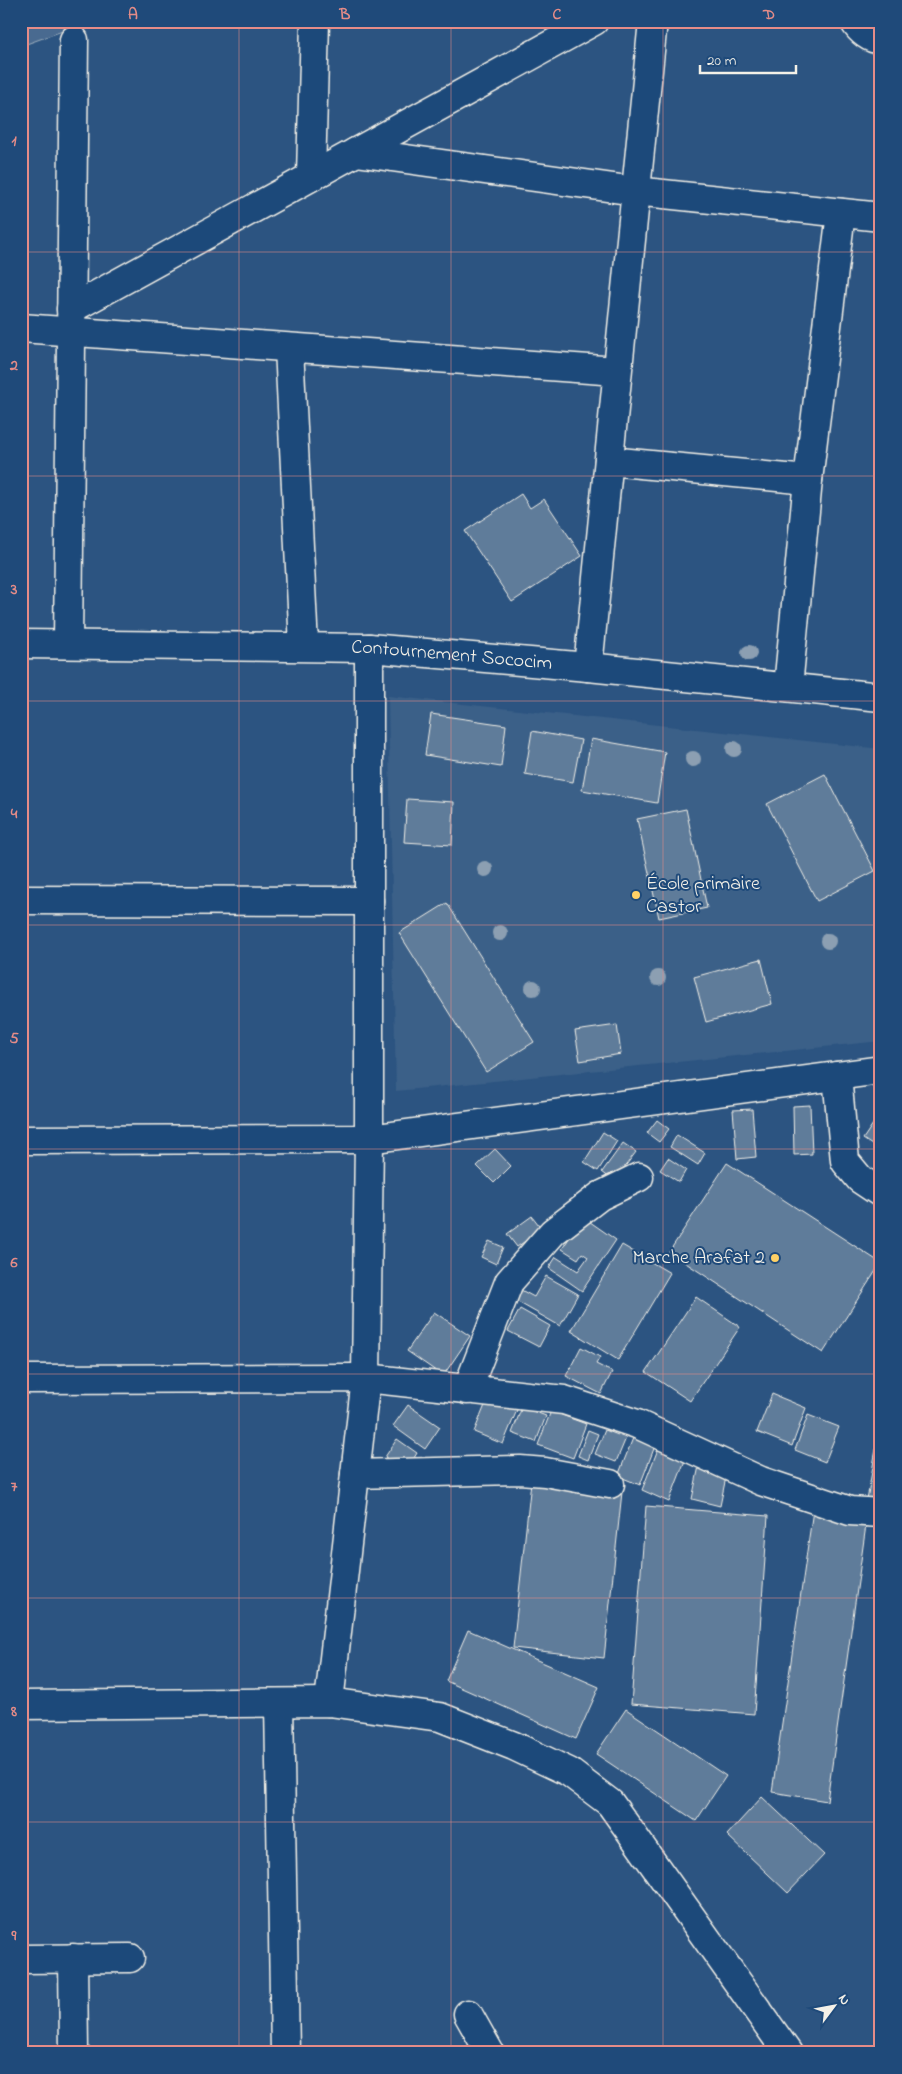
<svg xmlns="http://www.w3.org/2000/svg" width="902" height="2074" viewBox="0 0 902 2074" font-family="'Indie Flower',sans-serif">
<rect width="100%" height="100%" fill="#2c5481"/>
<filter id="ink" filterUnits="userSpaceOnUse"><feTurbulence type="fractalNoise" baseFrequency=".02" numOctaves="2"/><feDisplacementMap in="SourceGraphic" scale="10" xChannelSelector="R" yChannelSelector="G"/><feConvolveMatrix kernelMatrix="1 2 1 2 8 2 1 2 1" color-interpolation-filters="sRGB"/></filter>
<g filter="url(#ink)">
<path fill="#3b6088" d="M388,696L881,749V1041L396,1091Z"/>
<path fill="#496b90" stroke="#9eaebc" d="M21,21H90L21,46Z"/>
<g fill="#5e7b9a" stroke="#f4f1e8">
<path d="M521,494L530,508L544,499L582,556L512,602L465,531Z"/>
<path d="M431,714L506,725L501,767L425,755Z"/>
<path d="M532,731L581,740L573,782L525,774Z"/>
<path d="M591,739L665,752L657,803L582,790Z"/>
<path d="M825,774L875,871L817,901L767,804Z"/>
<path d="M407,799L454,802L452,845L404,842Z"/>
<path d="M686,809L707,908L659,918L637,819Z"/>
<path d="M447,903L534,1042L486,1072L399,933Z"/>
<path d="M761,959L772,1004L706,1022L694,977Z"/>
<path d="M617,1025L621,1054L580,1061L575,1031Z"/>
<path d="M810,1105L812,1154L794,1155L793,1106Z"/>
<path d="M752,1109L756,1157L737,1159L733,1110Z"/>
<path d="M881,1112V1151L863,1139Z"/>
<path d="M657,1120L669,1129L659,1142L647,1133Z"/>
<path d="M603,1132L617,1141L598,1171L584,1162Z"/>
<path d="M677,1135L705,1153L698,1165L670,1147Z"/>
<path d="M623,1143L636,1152L614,1181L602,1172Z"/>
<path d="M495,1149L511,1166L494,1183L477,1166Z"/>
<path d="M668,1158L686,1170L679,1182L660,1170Z"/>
<path d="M727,1163L881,1263L823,1353L669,1252Z"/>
<path d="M532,1216L542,1229L517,1247L507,1234Z"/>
<path d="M583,1217L616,1240L582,1291L549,1268L556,1257L578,1271L588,1257L582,1253L578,1259L562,1249Z"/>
<path d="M489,1241L503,1247L496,1264L481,1257Z"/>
<path d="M622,1245L670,1273L618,1360L571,1331Z"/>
<path d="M546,1276L578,1294L560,1326L516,1301L521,1290L534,1297Z"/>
<path d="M696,1297L740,1327L690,1401L646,1372Z"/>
<path d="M520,1309L550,1326L539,1347L508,1331Z"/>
<path d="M434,1312L470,1336L443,1376L407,1351Z"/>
<path d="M581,1347L600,1357L596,1364L612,1372L601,1394L566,1376Z"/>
<path d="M772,1394L806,1408L792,1446L757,1432Z"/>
<path d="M488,1398L517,1410L503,1444L474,1432Z"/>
<path d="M408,1405L440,1427L425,1449L393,1426Z"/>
<path d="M522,1407L546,1416L536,1442L512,1433Z"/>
<path d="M551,1411L586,1424L573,1458L538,1445Z"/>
<path d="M808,1415L839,1427L825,1462L795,1450Z"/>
<path d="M881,1421V1508L866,1505Z"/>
<path d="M588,1430L598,1434L588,1460L578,1456Z"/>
<path d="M605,1430L626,1438L616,1462L595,1454Z"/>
<path d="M633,1438L655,1446L640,1485L618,1476Z"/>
<path d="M397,1439L417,1453L406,1471L385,1457Z"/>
<path d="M662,1439L689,1450L669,1502L642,1490Z"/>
<path d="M699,1466L727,1472L720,1506L692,1499Z"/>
<path d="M531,1482L622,1492L604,1658L513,1648Z"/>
<path d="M646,1506L768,1516L754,1714L631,1704Z"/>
<path d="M813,1510L867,1518L827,1801L772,1792Z"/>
<path d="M468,1630L599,1687L576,1739L446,1681Z"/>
<path d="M626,1709L726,1776L696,1821L596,1754Z"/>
<path d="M762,1797L824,1855L788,1893L727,1835Z"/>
</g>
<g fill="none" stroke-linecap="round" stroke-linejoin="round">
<defs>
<g id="minor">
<path d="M854,21C860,31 870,39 881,40"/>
<path d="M356,152L635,191L881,217"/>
<path d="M311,176L315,21"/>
<path d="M71,309L594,21"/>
<path d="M21,328L617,371"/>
<path d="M289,348L304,646"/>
<path d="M609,461L808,480"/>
<path id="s1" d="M21,644L369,648L588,667L881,697"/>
<path d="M68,644L74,40"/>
<path d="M588,667L653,21"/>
<path d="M788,687L808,480L841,213"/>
<path d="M21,900L369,901"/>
<path d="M837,1076L845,1161L860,1179L881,1193"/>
<path d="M21,1140L369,1139L881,1070"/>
<path d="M21,1379L366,1378L564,1400L637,1424L761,1481L850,1511L881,1513"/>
<path d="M467,1390L509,1282L553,1232L600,1196L639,1177"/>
<path d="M355,1474L520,1470L545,1472L610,1484"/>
<path d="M329,1702L366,1378L369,1139V648"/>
<path d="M279,1703L285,2053"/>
<path d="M21,1705L329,1702L440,1717L514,1746L569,1772L610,1803L788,2053"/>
<path d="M73,1958L74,2053"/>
<path d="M21,1959L130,1958"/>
<path d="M468,2014L490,2053"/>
</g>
</defs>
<use href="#minor" stroke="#f4f1e8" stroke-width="31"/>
<use href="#minor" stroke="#1f4a7a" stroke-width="28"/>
</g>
<g fill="#8c9fb2">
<circle cx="749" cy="653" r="8"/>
<circle cx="734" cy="749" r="8"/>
<circle cx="693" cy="759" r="8"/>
<circle cx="485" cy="869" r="8"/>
<circle cx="500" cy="933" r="8"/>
<circle cx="828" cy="941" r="8"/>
<circle cx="658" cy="978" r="8"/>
<circle cx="533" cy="988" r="8"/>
</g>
</g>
<path fill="none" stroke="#e58c88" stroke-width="1" stroke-opacity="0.55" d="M239,21V2053M451,21V2053M663,21V2053M21,252H881M21,476H881M21,701H881M21,925H881M21,1149H881M21,1374H881M21,1598H881M21,1822H881"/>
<g fill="#ffd166" stroke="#1f4a7a" stroke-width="2">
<circle cx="636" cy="895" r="5"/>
<circle cx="775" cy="1258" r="5"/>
</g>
<g text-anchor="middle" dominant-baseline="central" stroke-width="4" stroke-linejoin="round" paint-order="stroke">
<g font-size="20" fill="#f4f1e8" stroke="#1f4a7a">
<text stroke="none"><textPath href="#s1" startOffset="431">Contournement Sococim</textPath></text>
</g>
<g font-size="20" fill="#f4f1e8" stroke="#1f4a7a" text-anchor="start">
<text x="646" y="884">École primaire<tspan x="646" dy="23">Castor</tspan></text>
<text x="765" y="1258" text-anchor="end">Marche Arafat 2</text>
</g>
</g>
<rect width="902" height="2074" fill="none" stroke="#1f4a7a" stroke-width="55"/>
<g transform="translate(834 2006) rotate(58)" stroke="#1f4a7a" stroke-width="4" paint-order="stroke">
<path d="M0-4L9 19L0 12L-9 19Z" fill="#f4f1e8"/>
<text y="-8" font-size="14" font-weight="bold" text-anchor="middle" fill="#f4f1e8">N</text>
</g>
<path d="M700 65v8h96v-8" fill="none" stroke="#f4f1e8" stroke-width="2.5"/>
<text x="707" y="65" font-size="15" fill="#f4f1e8" stroke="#1f4a7a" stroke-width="4" paint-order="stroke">20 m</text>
<rect x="28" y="28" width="846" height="2018" fill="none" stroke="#e58c88" stroke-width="2"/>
<g font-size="16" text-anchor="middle" font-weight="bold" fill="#e58c88">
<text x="133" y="19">A</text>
<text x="345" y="19">B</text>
<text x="557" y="19">C</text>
<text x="769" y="19">D</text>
<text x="14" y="145">1</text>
<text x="14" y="370">2</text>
<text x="14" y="594">3</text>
<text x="14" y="818">4</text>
<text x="14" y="1043">5</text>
<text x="14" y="1267">6</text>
<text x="14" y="1491">7</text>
<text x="14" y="1716">8</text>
<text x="14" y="1940">9</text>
</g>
</svg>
